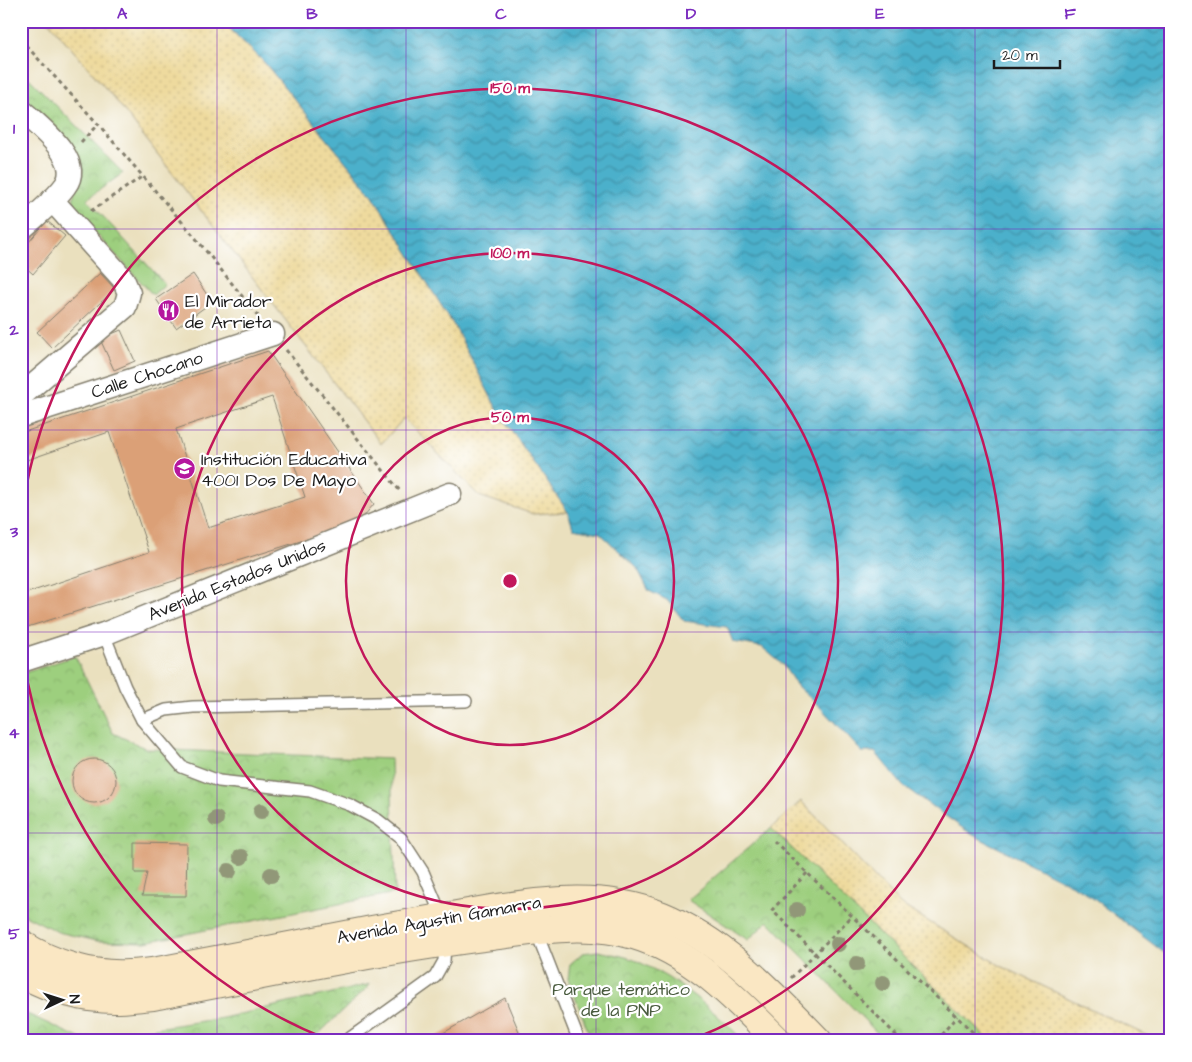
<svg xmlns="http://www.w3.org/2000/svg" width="1192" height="1062" viewBox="0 0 1192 1062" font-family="'Architects Daughter',sans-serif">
<defs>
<pattern id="sand-dots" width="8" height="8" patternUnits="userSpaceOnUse" patternTransform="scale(1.25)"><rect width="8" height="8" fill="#eeda9e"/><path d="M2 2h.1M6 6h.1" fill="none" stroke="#ccba88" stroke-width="1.8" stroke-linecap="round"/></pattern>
<pattern id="park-crowns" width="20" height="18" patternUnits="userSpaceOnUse" patternTransform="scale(1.25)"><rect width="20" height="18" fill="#9dcf7e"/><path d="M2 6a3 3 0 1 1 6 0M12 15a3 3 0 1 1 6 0" fill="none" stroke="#87b16c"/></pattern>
<pattern id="water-waves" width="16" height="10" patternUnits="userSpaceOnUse" patternTransform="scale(1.25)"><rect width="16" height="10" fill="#4cb0cb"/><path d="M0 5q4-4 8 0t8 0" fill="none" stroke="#3e8ea4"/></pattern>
</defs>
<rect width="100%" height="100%" fill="#fff"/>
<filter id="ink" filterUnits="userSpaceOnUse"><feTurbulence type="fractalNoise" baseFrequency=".02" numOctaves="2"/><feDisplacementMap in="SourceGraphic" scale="10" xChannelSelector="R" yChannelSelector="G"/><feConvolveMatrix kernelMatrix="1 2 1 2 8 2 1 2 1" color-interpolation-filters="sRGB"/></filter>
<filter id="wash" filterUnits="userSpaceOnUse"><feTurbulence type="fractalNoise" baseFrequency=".0096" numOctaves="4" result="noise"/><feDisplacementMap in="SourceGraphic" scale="20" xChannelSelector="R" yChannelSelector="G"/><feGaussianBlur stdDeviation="1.12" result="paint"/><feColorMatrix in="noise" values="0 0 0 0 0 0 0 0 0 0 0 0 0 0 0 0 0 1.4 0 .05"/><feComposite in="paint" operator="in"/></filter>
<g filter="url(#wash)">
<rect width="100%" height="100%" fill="#eae0be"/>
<g fill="url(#sand-dots)" stroke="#857b5d">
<path d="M48,21H222L264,62L372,194L456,329L498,411L568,512L533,514L479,496L404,418L381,444L119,104Z"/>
<path d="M801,801L900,904L1001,966L1158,1041H990L771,828Z"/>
</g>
<g fill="url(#park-crowns)" stroke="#5c764d">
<path d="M21,70L123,173L87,199L165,284L153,295L77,213C67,187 82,190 83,169C84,150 35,109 21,95Z"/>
<path d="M75,656L113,733L147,749L391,759L395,893L145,942L97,941L58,932L21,913V674Z"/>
<path d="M771,828L990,1041H885L768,921L748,940L688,900Z"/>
<path d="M598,951C611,954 627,956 639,962C680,981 712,1009 744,1041H592L568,979L570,964L583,953Z"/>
<path d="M371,984L311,1041H23L21,1038V1011L81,1039L223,1018Z"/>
</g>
<path fill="url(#water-waves)" stroke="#346674" d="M222,21H1171V958L1082,890L971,834L903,786L875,752H862L820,707L797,686L783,665L762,647L733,642L727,627L684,621L667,600L649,591L637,568L600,533L573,528L568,512L498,411L456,329L372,194L264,62Z"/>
<g id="blocks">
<g fill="#dba077" fill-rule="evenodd">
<path d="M47,221L65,236L33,274L21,263V251Z"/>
<path d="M100,273L115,289L52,348L37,332Z"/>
<path d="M193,274L212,302L176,328L156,299Z"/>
<path d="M121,330L135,361L114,370L100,339Z"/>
<path d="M268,351L374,504L358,523L21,629V595L149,552L109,432L21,462V433ZM272,397L305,497L208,528L176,429Z"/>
<circle cx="94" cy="781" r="22"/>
<path d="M135,843L187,844L186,896H142L147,873H135Z"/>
<path d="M505,998L523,1041H429Z"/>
</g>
</g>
</g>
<g filter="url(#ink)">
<use href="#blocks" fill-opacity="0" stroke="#837e6d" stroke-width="1"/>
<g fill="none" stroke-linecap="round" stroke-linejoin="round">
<defs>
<g id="lane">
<path d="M104,634L125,687L142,720L182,767L219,781L310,791L350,805L378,820L401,838L423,872L442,917"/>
<path d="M142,720L166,710L193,707L466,701"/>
<path d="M536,931L579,1041"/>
<path d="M346,1041L435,977L444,961L445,943"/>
</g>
<g id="street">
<path d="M21,110C38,126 85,160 65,186C53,202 36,216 21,229"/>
<path d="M21,396L125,307L129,293L123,279L52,200"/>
<path d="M21,416L273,334"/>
<path d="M21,661L104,634L450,494"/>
</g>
<g id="secondary">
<path d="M21,944C52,964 92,976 128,974C140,974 152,972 163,970C233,957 302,944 372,930C411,923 451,916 491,909C549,900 606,893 662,916C725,942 771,993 818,1041"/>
<path d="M21,973C49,988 82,999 114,999C127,999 140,997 153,996C265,975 378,950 491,936C539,930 587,921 634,935C692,952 736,999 778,1041"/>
</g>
</defs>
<use href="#lane" stroke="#837e6d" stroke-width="14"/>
<use href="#street" stroke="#837e6d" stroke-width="25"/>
<use href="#secondary" stroke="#837e6d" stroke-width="30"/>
<g stroke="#837e6d" stroke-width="3" stroke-dasharray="4 4" stroke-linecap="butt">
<path d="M21,40L98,124L194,236L258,316"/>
<path d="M81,142L98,124"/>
<path d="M91,211L143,176"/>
<path d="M286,350L400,491"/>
<path d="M774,841L982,1041"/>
<path d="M807,873L772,910L902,1041"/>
<path d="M791,978L852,916"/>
<path d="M936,1041L957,1016"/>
</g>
<use href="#lane" stroke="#fff" stroke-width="11"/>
<use href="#street" stroke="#fff" stroke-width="22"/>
<use href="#secondary" stroke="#fae7c3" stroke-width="28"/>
</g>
<g fill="#919778">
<circle cx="261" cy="811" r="8"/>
<circle cx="216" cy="819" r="8"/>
<circle cx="241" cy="857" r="8"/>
<circle cx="229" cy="871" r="8"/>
<circle cx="271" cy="875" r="8"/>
<circle cx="797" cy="910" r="8"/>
<circle cx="838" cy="944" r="8"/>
<circle cx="857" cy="964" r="8"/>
<circle cx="883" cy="983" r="8"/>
</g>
</g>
<path fill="none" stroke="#7b2cbf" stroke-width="1" stroke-opacity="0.55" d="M217,21V1041M406,21V1041M596,21V1041M786,21V1041M975,21V1041M21,229H1171M21,430H1171M21,632H1171M21,833H1171"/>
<g fill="none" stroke="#c2185b" stroke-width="2.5">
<circle cx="510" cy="581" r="164"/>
<circle cx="510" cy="581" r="328"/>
<path d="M329 1040A493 493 0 0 1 22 650M22 512A493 493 0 1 1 691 1040"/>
</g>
<defs>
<symbol id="restaurant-disc" viewBox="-11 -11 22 22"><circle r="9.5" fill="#b5179e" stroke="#fff"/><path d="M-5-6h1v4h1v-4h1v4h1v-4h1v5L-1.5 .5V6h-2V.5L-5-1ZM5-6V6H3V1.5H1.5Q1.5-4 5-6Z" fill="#fff"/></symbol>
<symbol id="school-disc" viewBox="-11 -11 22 22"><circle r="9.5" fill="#b5179e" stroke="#fff"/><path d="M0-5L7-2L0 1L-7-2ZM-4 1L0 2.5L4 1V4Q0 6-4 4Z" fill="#fff"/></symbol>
</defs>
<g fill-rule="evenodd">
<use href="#restaurant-disc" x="156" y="298" width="25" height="25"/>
<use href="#school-disc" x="172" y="456" width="25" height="25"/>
</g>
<g text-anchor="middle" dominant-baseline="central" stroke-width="4.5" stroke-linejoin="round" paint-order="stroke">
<g font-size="18" fill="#1c1c1c" stroke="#fff" text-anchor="start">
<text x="185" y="301">El Mirador<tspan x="185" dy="21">de Arrieta</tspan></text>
<text x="201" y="459">Institución Educativa<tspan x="201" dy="21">4001 Dos De Mayo</tspan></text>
</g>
<g font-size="18" fill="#1c1c1c" stroke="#fff">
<text transform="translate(147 375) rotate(-18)">Calle Chocano</text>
<text transform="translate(237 580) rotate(-22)">Avenida Estados Unidos</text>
<text transform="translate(439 920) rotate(-10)">Avenida Agustín Gamarra</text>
</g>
<g font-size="18" fill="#495b3e" stroke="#fff">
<text x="621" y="989">Parque temático<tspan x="621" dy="21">de la PNP</tspan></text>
</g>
</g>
<circle cx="510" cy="581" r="8" fill="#c2185b" stroke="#fff" stroke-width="2.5"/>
<g font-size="15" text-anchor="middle" font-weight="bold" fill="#c2185b" stroke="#fff" stroke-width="4.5" stroke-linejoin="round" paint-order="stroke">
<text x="510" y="93">150 m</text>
<text x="510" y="258">100 m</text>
<text x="510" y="422">50 m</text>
</g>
<rect width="1192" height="1062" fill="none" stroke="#fff" stroke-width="55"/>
<g transform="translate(62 1000) rotate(86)" stroke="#ffffff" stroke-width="4" paint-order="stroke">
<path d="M0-4L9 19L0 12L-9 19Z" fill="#1c1c1c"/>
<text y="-8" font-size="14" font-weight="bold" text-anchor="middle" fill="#1c1c1c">N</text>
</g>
<path d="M994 60v8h66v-8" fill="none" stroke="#1c1c1c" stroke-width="2.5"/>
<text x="1002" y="60" font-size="15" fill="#1c1c1c" stroke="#ffffff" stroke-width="4" paint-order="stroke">20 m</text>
<rect x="28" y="28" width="1136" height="1006" fill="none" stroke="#7b2cbf" stroke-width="2"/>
<g font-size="16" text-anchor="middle" font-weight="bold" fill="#7b2cbf">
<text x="122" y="19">A</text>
<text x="312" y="19">B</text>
<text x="501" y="19">C</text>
<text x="691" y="19">D</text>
<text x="880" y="19">E</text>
<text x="1070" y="19">F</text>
<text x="14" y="134">1</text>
<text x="14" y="335">2</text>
<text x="14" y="537">3</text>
<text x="14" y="738">4</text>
<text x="14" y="939">5</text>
</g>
</svg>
